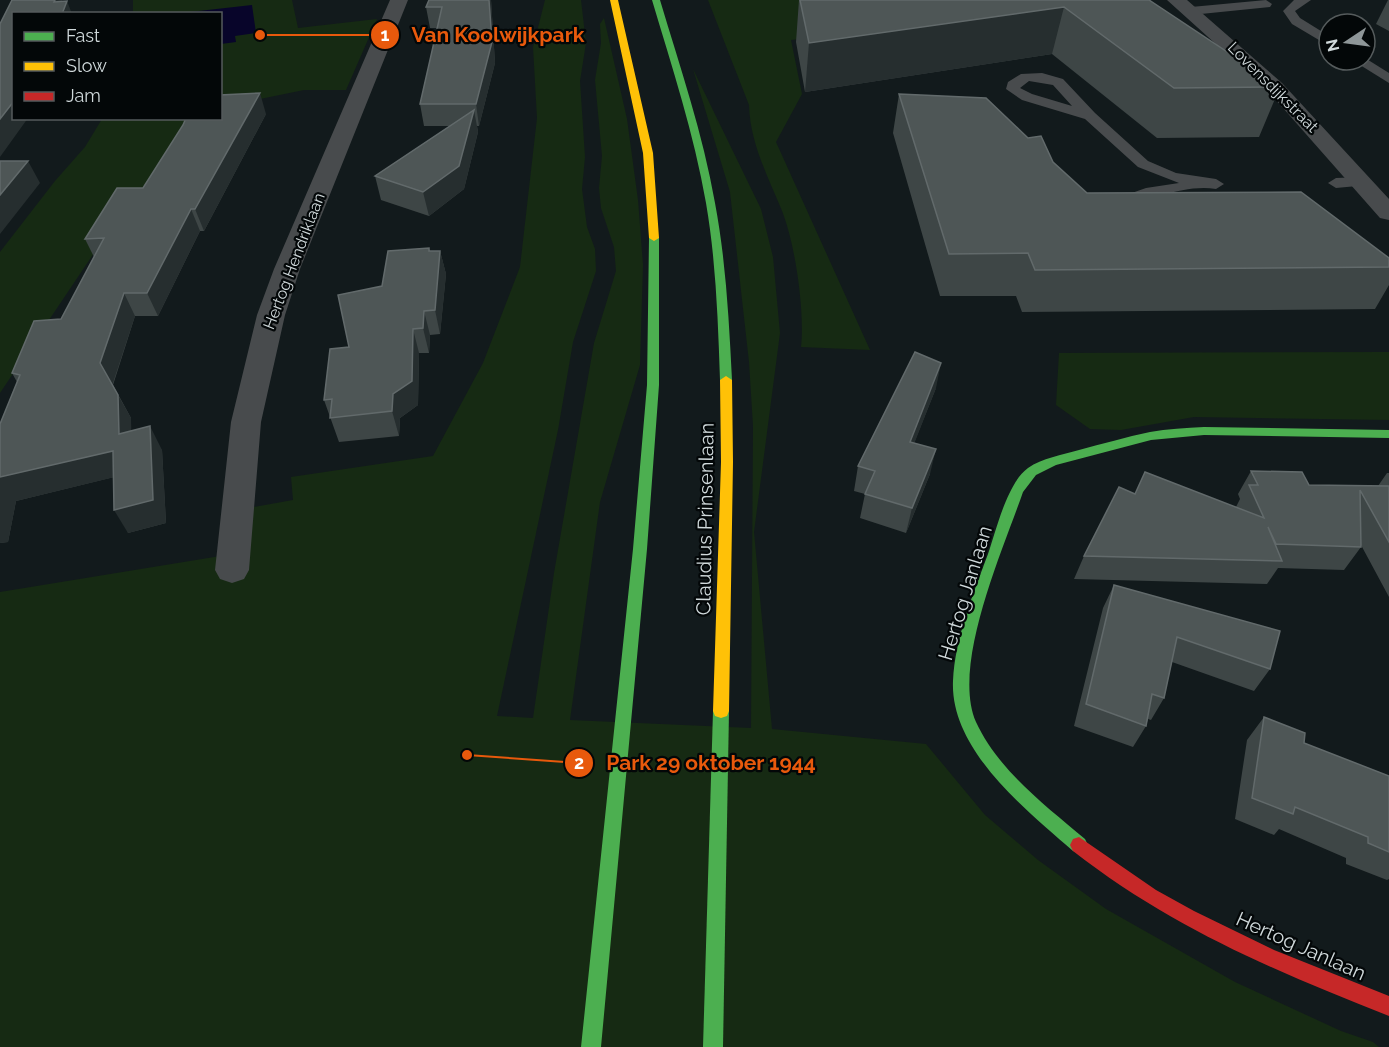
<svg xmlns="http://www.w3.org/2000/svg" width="1389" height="1047" viewBox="0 0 1389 1047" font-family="Raleway,sans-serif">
<rect width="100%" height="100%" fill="#121a1c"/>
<g fill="#162a13">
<path d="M133,0H292L298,28L377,19L346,90H304L221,107L220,14H133Z"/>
<path d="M545,0H581L586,43L580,81L585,157L582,189L587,227L595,249L596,271L573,342L558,430L497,716L533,718L554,573L594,343L616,271L614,247L601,208L599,188L602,156L595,80L601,43L600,24L604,18L627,119L638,200L643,265L640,365L600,502L570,720L751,728L753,426L749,362L730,192L693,69L761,209L773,257L780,333L754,532L772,729L926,744L985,815L1038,860L1106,909L1235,982L1341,1031L1373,1042L1379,1047H0V592L245,552L248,508L293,500L291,477L433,456L483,363L520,267L537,118L533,47Z"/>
<path d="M708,0H1108L791,40L802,94L776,142L870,350L801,347C805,311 795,240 780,206C766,173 750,141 749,105Z"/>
<path d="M102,119H195L98,247L0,393V252L55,181L85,147Z"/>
<path d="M1389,352V420L1194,417L1121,430L1090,429L1056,405L1059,353Z"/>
</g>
<path fill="#08052a" d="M252,5L256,33L235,36L236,42L221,44L220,14L181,13Z"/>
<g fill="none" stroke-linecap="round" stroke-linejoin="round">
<g fill="#484b4d" fill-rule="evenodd">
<path d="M1266,0L1272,4L1270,7L1191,15L1185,11L1191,7Z"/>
<path d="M1294,0H1311L1295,11L1300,18L1329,36V46L1292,24L1283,11Z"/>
<path d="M1365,58L1389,73V83L1352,60Z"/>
<path d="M1042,73L1063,79L1095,113L1148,161L1176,173L1216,179L1224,184L1216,189C1185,184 1150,200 1118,208L1112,206L1110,203L1112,200L1146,188L1179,183L1138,167L1085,119L1022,100L1006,89L1008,82L1021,74ZM1029,81L1053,85L1072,106L1032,94L1020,88Z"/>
<path d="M1362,177L1370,182L1368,185L1336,188L1328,183L1336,178Z"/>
</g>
<g fill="#484b4d" fill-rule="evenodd">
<path d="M390,0H408L300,269L285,315L261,422L249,570L244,579L232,583L220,579L215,570L231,422L257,315L274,269Z"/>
<path d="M1167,0H1187L1282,83L1389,199V220L1380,218L1268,91Z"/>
</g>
<g fill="#4caf50" fill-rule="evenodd">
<path d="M652,0H660C680,67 703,134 715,203C726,261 729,321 732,380L726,384L720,380C718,321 716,261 706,203C694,134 672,67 652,0Z"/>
<path d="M654,235L659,238V385L647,549L601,1047H581L633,549L647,385L649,238Z"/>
<path d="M1204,427L1389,430V438L1204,435L1151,440L1056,465L1036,475L1023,492C1003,550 951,665 976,722C998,770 1046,806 1085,839L1088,845L1085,851L1079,853L1073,851C1026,810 950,750 953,681C955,638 973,594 988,554C996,531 1007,483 1028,468C1042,458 1062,455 1079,450C1102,444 1126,437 1150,432C1167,429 1186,428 1204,427Z"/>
<path d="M721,704L727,706L729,711L723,1047H703L713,711L715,706Z"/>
</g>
<g fill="#ffc107" fill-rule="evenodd">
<path d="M610,0H618L653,153L659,238L654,241L649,238L643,153Z"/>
<path d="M726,376L732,380L733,462L729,711L727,716L721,718L715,716L713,711L721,462L720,380Z"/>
</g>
<path fill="#c62828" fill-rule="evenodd" d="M1079,837L1156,890L1194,911L1274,950L1389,996V1016C1273,970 1172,928 1073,851L1070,845L1073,839Z"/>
</g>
<g fill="#3e4646">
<path d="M491,0L495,63L479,126H477L478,132L464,189L429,216L381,200L375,176L450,126H424L420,104L437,28H430L426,7Z"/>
<path d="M799,0H1149L1280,87L1259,137L1157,138L1052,54L805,92L796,42Z"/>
<path d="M1388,0H1389V31L1376,24Z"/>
<path d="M899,94L1053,162L1087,193L1389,267V285L1375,309L1022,312L1016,296H940L893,133Z"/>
<path d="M266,114L204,231H200L158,316H135L113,385L131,418V431L162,450L166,523L128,533L114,477L16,501L8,542L0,543V424L17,382L12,373L61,319L94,257L85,239L143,188Z"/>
<path d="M429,248L430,251H440L446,274L440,334L430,335L429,353H419L418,405L400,418L399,436L339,442L324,400L349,347Z"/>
<path d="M936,388L914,443L930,474L906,533L860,518L865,494L854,491L858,466Z"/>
<path d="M1251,471L1309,485L1378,486L1387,473H1389V597L1361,545V547L1344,570L1278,568L1267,584L1074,579L1084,556L1135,494L1236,507L1240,499L1238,494Z"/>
<path d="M1114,585L1270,669L1254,691L1172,662L1164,698L1151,720L1148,719L1146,726L1133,747L1074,726L1103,608Z"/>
<path d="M1264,717L1304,743L1389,776V879L1387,880L1346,864V858L1279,829L1274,835L1235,819L1247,740Z"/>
</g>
<g fill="#262e2f">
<path d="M55,0H62L65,7L67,1L72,14H59L54,2Z"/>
<path d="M489,0H491L495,63L479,126L476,104Z"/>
<path d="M1064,7L1052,54L805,92L809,43Z"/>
<path d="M260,93L266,114L204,231L195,209Z"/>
<path d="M14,101V118H28L0,157V119Z"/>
<path d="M474,110L478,132L464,189L429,216L423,192Z"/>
<path d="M28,161L40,183L0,234V195Z"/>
<path d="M191,209L200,231L158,316L147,293Z"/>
<path d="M440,251L446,274L440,334L435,310Z"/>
<path d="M124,293L135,316L112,386L100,363Z"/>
<path d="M424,311L430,335L429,353L423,328Z"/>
<path d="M413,329L419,353L418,405L400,418L399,436L392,411L393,394Z"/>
<path d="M941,363L936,388L905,467L910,442Z"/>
<path d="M118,395L131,418L132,457L119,434Z"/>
<path d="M150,426L162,450L166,523L128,533L114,510Z"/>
<path d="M936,449L930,474L906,533L912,508Z"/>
<path d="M113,451L127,474L16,501L8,542L0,543V477Z"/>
</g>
<g fill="#4e5656" stroke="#626a6b" stroke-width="1.5">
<path d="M12,0H55L54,2L67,1L62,14H14V101L0,119V24Z"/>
<path d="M429,0H489L492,42L476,104H420L442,7H426Z"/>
<path d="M800,0H1149L1280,87L1174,88L1064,7L809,43Z"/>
<path d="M260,93L195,209H191L147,293H124L100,363L118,395L119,434L150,426L153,500L114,510L113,451L0,477V424L20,375L12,373L34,321L61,319L104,238L85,239L117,188H143L183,125L186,118H220V95Z"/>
<path d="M899,94L986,98L1028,138L1041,136L1053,162L1087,193L1301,192L1389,258V267L1035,270L1028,253L949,254Z"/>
<path d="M474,110L459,166L423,192L375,176Z"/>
<path d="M0,161H28L0,195Z"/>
<path d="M429,248V251H440L435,310L424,311L423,328L413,329L412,381L393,394L392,411L330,418L332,399L324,400L330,349L349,347L338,295L382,286L388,251Z"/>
<path d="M915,352L941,363L910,442L936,449L912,508L865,494L875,471L858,466Z"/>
<path d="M1251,471L1302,472L1309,485L1389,486V542L1360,490L1361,547L1276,544L1268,527L1282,561L1084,556L1119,487L1135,494L1145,472L1264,518L1249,485H1258Z"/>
<path d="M1114,585L1280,631L1270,669L1177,637L1164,698L1152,694L1146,726L1086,704Z"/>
<path d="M1264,717L1305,733L1304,743L1389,776V852L1368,843V837L1295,807L1293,814L1252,798Z"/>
</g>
<g text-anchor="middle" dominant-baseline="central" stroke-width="4.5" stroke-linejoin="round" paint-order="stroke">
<g font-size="16" fill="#d0d9db" stroke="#030708">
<text transform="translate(1273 87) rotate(45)">Lovensdijkstraat</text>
<text transform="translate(294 261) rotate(-69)">Hertog Hendriklaan</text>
</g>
<g font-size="20" fill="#d0d9db" stroke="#030708">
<text transform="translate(705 519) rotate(-89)">Claudius Prinsenlaan</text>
<text transform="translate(965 593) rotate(-73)">Hertog Janlaan</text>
<text transform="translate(1301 946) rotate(24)">Hertog Janlaan</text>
</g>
</g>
<path fill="none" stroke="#e8590c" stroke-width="2" d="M260 35L385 35M467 755L579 763"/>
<g fill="#e8590c" stroke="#030708" stroke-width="2">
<circle cx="260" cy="35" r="6"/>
<circle cx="467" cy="755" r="6"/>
<circle cx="385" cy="35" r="15"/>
<circle cx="579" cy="763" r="15"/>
</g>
<g font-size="18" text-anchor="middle" font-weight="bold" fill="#fff">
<text x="385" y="41">1</text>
<text x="579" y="769">2</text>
</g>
<g font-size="21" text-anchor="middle" font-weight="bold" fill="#e8590c" stroke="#030708" stroke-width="4.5" stroke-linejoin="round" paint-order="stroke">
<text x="498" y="42">Van Koolwijkpark</text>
<text x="711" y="770">Park 29 oktober 1944</text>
</g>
<rect x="12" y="12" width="210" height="108" fill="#030708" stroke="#555b5c" stroke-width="1.5"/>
<rect x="24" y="32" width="30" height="9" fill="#4caf50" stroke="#555b5c" stroke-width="1.5"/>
<text x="66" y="42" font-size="18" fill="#d0d9db">Fast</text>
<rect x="24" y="62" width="30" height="9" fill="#ffc107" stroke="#555b5c" stroke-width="1.5"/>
<text x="66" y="72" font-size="18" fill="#d0d9db">Slow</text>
<rect x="24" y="92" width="30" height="9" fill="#c62828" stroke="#555b5c" stroke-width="1.5"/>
<text x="66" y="102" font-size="18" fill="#d0d9db">Jam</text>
<g transform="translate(1347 42) rotate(257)"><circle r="28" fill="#030708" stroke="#555b5c" stroke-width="1.5"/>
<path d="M0-4.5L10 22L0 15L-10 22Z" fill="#8e9698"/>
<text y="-9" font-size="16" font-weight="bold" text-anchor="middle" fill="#d0d9db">N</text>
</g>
</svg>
